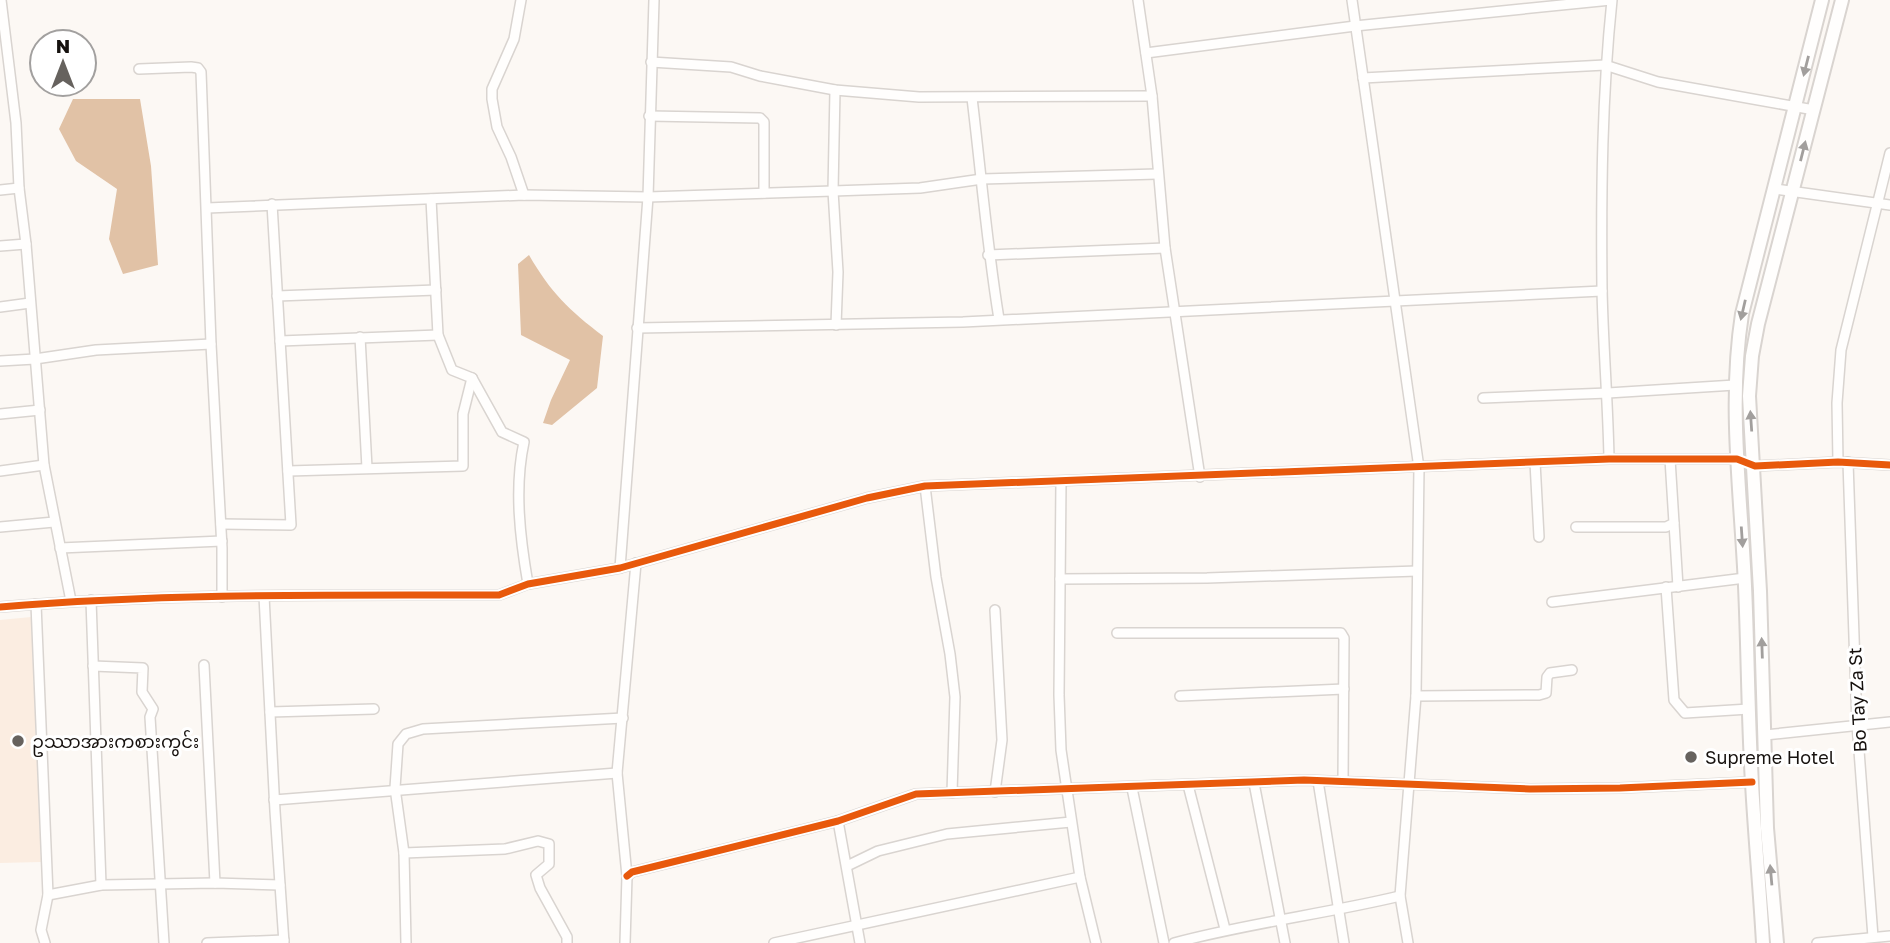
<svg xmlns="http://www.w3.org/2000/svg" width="1890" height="943" viewBox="0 0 1890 943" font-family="'Golos Text','Noto Sans Myanmar',sans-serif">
<rect width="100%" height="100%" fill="#fcf8f4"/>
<path fill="#fbede1" d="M31,617L41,862L0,863V620Z"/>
<g fill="#e1c2a6">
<path d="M73,99H140L151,166L158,265L123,274L109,239L117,189L76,161L59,129Z"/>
<path d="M529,255C551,293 569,310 603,336L597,388L552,425L543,423L551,400L570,360L521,335L518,264Z"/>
</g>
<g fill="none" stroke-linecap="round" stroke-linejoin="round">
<defs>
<g id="minor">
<path d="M1,0L16,123L19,188L26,244L44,465L71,601"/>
<path d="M521,0L514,39L492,89V99L497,127L511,157L524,195"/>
<path d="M1138,0L1152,96L1165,248L1200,477"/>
<path d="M1352,0L1419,468L1416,696L1400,896L1408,943"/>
<path d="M1146,53L1355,26L1611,0"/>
<path d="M651,62L731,67L760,76L835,90L919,97L1152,96"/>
<path d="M139,69L191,67L198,68L201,72L211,344L222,548V597"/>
<path d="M1363,78L1605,65L1658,82L1814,110"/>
<path d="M835,90L833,191L838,272L836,325"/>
<path d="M972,98C981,172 987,246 999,319"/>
<path d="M649,116L760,118L764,122V193"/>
<path d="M1775,189L1890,205"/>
<path d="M0,190L19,188"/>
<path d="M207,208L524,195L648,197L833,191L920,188L982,179L1157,174"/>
<path d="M0,246L26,244"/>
<path d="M988,255L1165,248"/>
<path d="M277,296L436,290"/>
<path d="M0,307L30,303"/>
<path d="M637,328L963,322L1602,291"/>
<path d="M360,337L367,468"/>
<path d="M280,341L438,335"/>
<path d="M0,361L35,359L96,350L211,344"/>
<path d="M472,378L502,432L524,442C514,488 520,538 528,584"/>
<path d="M1483,398L1608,393L1735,385"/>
<path d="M0,414L40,410"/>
<path d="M1609,459C1608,402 1603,345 1602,288C1601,192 1602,96 1612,0"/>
<path d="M1535,462L1539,537"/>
<path d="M1838,462L1837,403L1841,350L1890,153"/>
<path d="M1848,462L1857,724L1873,937"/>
<path d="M0,471L44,465"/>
<path d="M288,471L463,466V414L472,378L452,370L438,335L431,199"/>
<path d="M1061,482L1059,695L1061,750L1080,877L1096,943"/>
<path d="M925,486L936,577L950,654L955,697L952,793"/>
<path d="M1674,523L1678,587"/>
<path d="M221,524L291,525L272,204"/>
<path d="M0,527L54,522"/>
<path d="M1576,527H1666L1674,523L1670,459"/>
<path d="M60,548L222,541"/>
<path d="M620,568L648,197L654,0"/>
<path d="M1060,579L1207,578L1417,571"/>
<path d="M1666,587L1674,700L1685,713L1749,709"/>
<path d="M264,596L275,811L284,943"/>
<path d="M91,600L101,885"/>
<path d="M1552,602L1745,578"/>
<path d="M36,604L48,895L41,930L45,943"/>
<path d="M0,607C166,593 333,595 499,595L528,584L620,568L867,498L925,486L1609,459H1737L1755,466L1838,462L1890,465"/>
<path d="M995,610L1002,740L995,792"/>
<path d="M1117,633H1341L1344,638L1343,781"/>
<path d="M204,665L215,883"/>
<path d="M93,666L143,668L142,692L153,709L150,717L164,943"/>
<path d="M1180,696L1344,689"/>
<path d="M1416,696L1539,695L1546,693L1547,677L1550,673L1572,670"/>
<path d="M270,712L374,709"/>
<path d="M1765,735L1890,722"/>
<path d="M1318,781L1344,943"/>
<path d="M1254,783L1285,943"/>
<path d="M1188,785L1225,929"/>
<path d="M1132,788L1164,943"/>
<path d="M274,800L617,773"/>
<path d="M838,821L860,943"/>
<path d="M404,853L505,849L538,841L549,844V864L536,875L540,888L567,937V943"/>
<path d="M847,866L878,851L947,834L1071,822"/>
<path d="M627,876L632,872L838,821L916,794L1304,780L1530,789L1620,788L1752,782"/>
<path d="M48,895L101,885L215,883L280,885"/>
<path d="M207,943L284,940"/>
<path d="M406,943L404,853L395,788L398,744L406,734L423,729L623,718"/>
<path d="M625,943L627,876L617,773L636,563"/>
<path d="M774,943L1080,877"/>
<path d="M1174,943C1248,923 1325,914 1400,896"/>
<path d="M1817,943L1890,936"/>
</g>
<g id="highway">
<path d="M1763,943C1760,890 1755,837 1752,783C1748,718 1748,652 1745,586C1741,495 1728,404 1742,314L1822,0"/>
<path d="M1777,943L1767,828L1760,591L1749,396L1752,356L1758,324L1842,0"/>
</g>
</defs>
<use href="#minor" stroke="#d9d4d0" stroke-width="12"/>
<use href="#highway" stroke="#d9d4d0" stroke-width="16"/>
<use href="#minor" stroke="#fffefd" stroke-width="9"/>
<use href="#highway" stroke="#fffefd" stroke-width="12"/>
<defs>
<g id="cycleway">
<path d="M0,607C166,593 333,595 499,595L528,584L620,568L867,498L925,486L1609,459H1737L1755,466L1838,462L1890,465"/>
<path d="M627,876L632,872L838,821L916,794L1304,780L1530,789L1620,788L1752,782"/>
</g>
</defs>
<use href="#cycleway" stroke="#fff" stroke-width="11"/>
<use href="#cycleway" stroke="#e8590c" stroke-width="7"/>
</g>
<defs><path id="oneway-solid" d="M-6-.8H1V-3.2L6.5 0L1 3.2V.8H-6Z" transform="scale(1.75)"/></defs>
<g fill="#a29f9d">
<use href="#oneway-solid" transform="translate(1806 66) rotate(104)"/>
<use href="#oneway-solid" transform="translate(1803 151) rotate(-76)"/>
<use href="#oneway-solid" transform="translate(1743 310) rotate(103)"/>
<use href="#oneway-solid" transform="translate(1751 421) rotate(-94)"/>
<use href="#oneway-solid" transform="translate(1742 537) rotate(86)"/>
<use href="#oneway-solid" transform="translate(1762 648) rotate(-92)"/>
<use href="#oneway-solid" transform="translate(1771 875) rotate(-95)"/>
</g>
<g fill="#66625e" stroke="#fff" stroke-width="2.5">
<circle cx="18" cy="741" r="7"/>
<circle cx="1691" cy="757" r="7"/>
</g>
<g text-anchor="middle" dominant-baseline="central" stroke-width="6" stroke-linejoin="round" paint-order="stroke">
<g font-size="18" fill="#16110e" stroke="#fff">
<text transform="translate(1857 700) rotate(-93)">Bo Tay Za St</text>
</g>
<g font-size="18" fill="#16110e" stroke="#fff" text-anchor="start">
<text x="32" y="741">ဥဿာ‌အားကစားကွင်း</text>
<text x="1705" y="757">Supreme Hotel</text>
</g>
</g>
<g transform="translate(63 63)"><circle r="33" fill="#ffffff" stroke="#a2a09f" stroke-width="2"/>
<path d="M0-5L12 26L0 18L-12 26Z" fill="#66625e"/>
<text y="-10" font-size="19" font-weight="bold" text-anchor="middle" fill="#16110e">N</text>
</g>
</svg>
